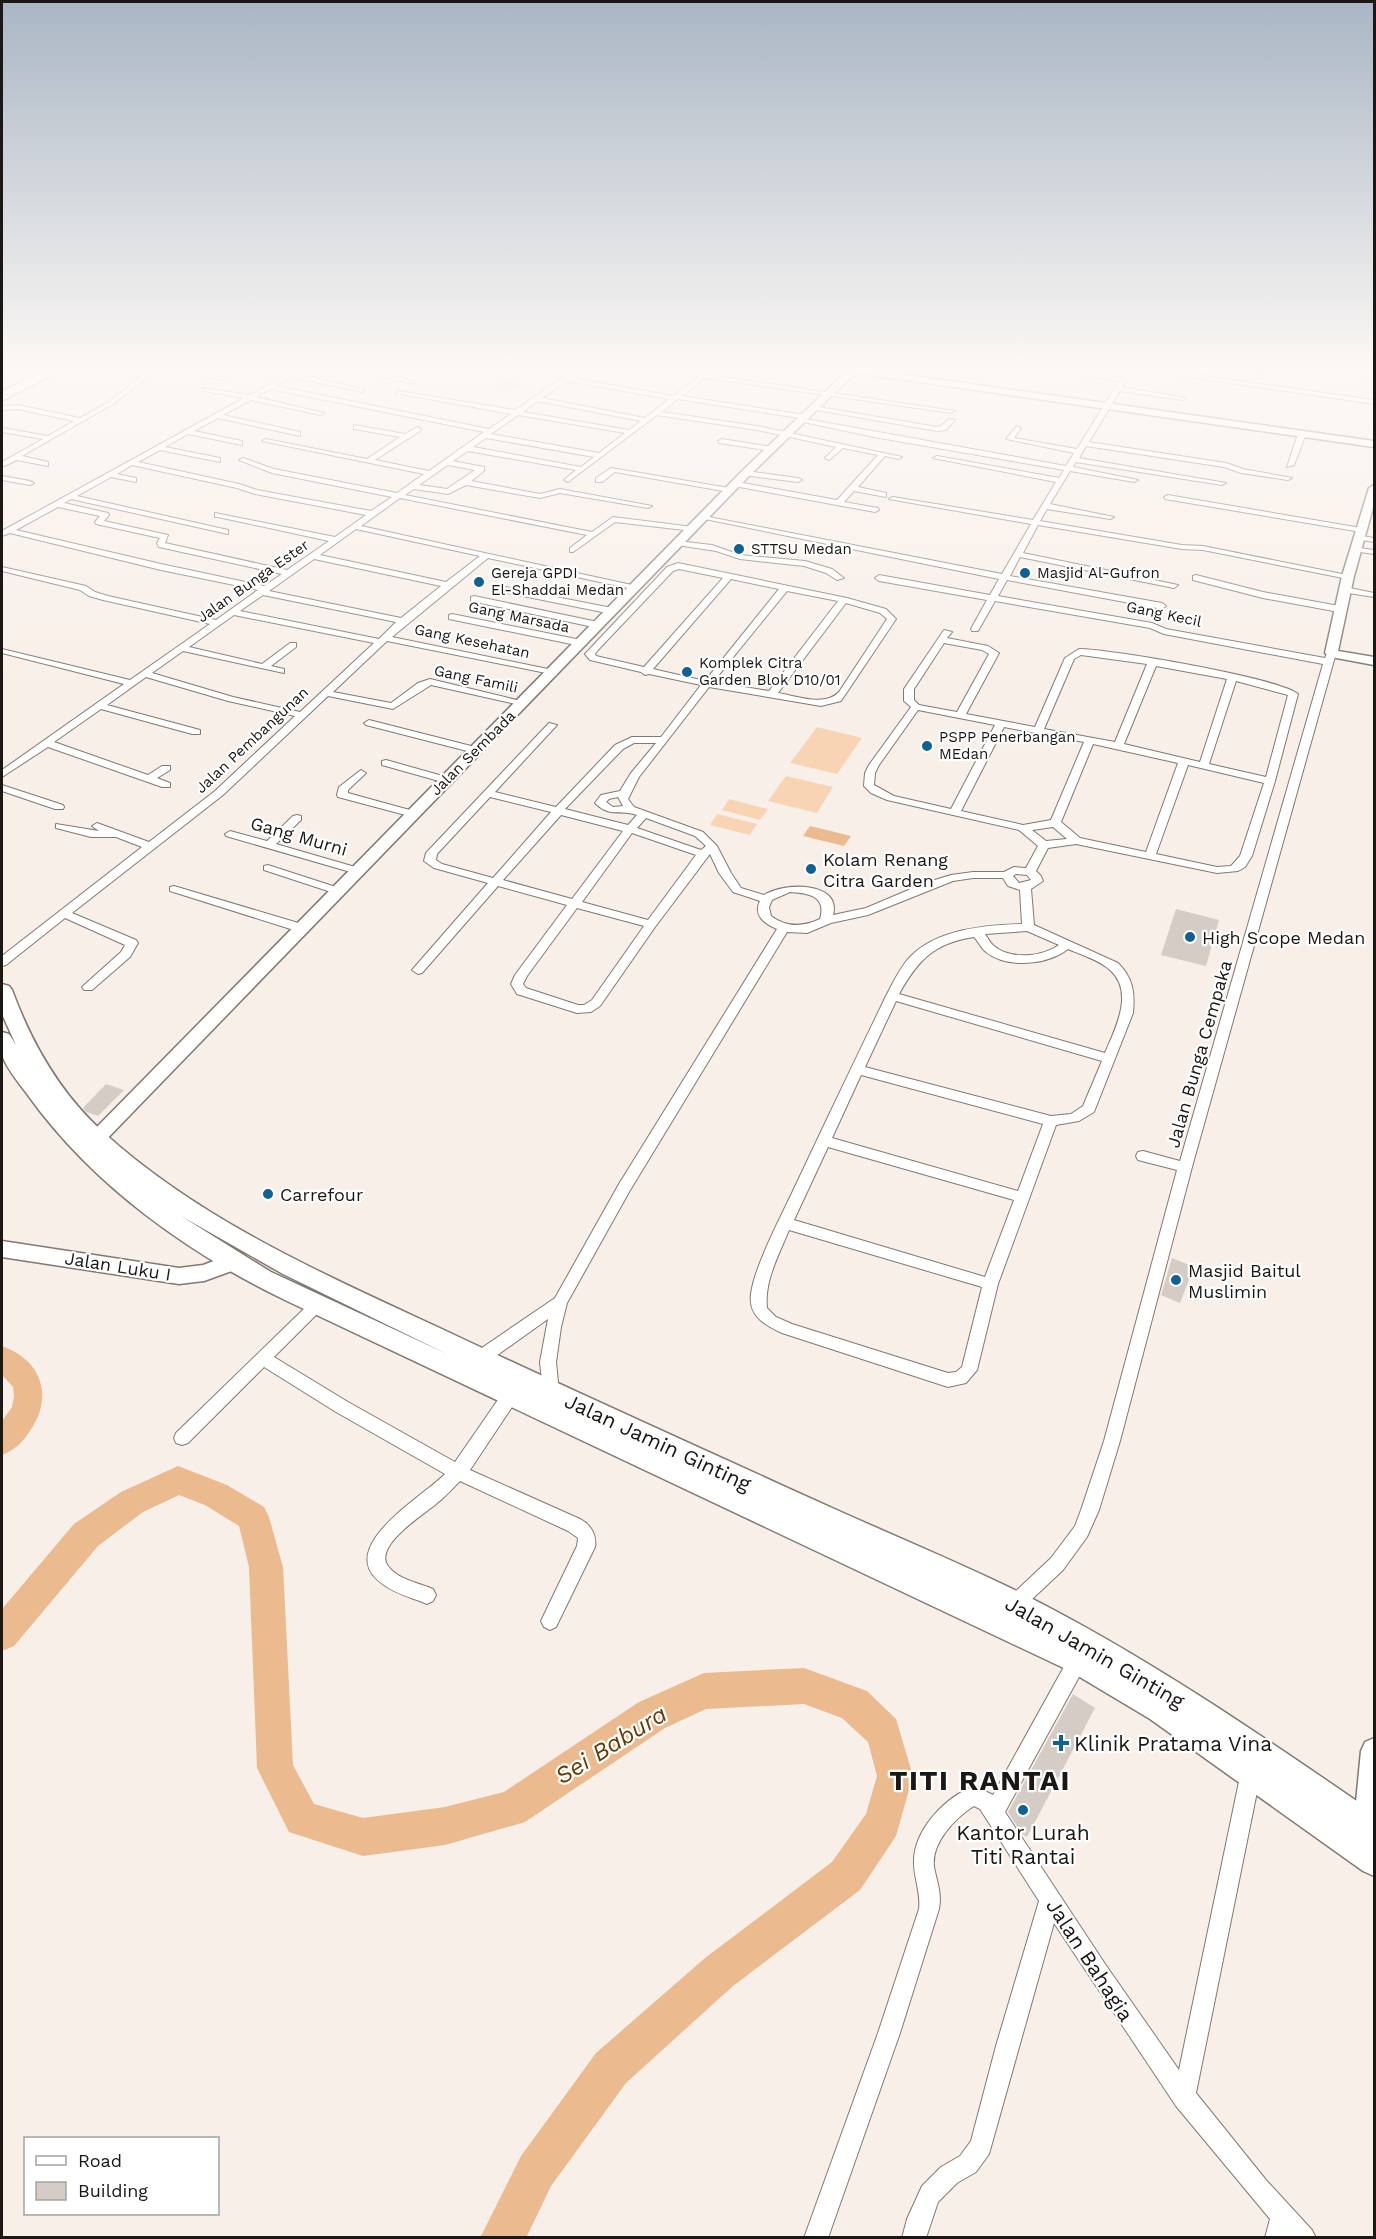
<svg xmlns="http://www.w3.org/2000/svg" width="1376" height="2239" viewBox="0 0 1376 2239" font-family="'Work Sans',sans-serif">
<rect width="100%" height="100%" fill="#f8efe8"/>
<g fill="#f8d4b5">
<path d="M817,727L862,738L837,774L790,763Z"/>
<path d="M786,776L833,787L817,813L768,801Z"/>
<path d="M729,799L768,809L760,820L722,810Z"/>
<path d="M717,814L757,824L750,835L710,825Z"/>
</g>
<path fill="#ebba8f" d="M810,826L851,836L844,846L803,836Z"/>
<g fill="none" stroke-linecap="round" stroke-linejoin="round">
<g fill="#ebba8f" fill-rule="evenodd">
<path d="M2,1346C42,1360 54,1397 30,1431C22,1443 15,1450 2,1455V1421L12,1407L14,1396L13,1387L2,1375Z"/>
<path d="M178,1466L227,1485L264,1507L269,1517L283,1567L293,1765L314,1804L363,1818L445,1807L504,1792L639,1702L704,1673L804,1668L867,1691L896,1719L913,1776L896,1836L860,1890L733,1986L626,2083L551,2186L526,2238H480L521,2156L596,2053L705,1958L832,1862L866,1814L877,1776L868,1742L842,1718L804,1704L706,1709L665,1728L525,1822L445,1845L363,1856L289,1832L257,1768L249,1567L239,1526L205,1505L179,1495L143,1512L98,1546L14,1646L2,1651V1609L74,1524L121,1492Z"/>
</g>
</g>
<g fill="#d5ccc5">
<path d="M507,380L525,385L509,393L491,388Z"/>
<path d="M1176,909L1219,920L1206,966L1161,955Z"/>
<path d="M106,1084L124,1090L98,1116L86,1112L83,1108Z"/>
<path d="M1172,1258L1194,1267L1180,1303L1161,1295Z"/>
<path d="M1073,1694L1095,1708L1027,1837L1022,1834L1008,1812Z"/>
</g>
<g fill="none" stroke-linecap="round" stroke-linejoin="round">
<defs>
<g id="street">
<path d="M150,369H158L113,404L22,456L48,462V466L17,460L2,467V462L43,439L2,432V428L48,436L74,421L18,409L2,410V406L18,405L80,418L109,402Z"/>
<path d="M167,369H184L226,378L223,380Z"/>
<path d="M296,369H305L297,374L365,390L362,392L292,377L276,386L489,429L511,414L396,393L399,391L515,410L565,376L529,369L569,373L574,369H582L571,378L673,396L708,370L712,369L713,371L709,375L955,411L952,413L705,378L682,396L805,415L809,417L806,419L1066,466L1074,453L1006,439L1017,426L1021,428L1014,438L1077,449L1119,381L1037,369H1058L1121,378L1126,369H1133L1122,387L1186,398L1183,400L1120,391L1089,442L1226,463L1243,469L1292,478L1288,480L1241,473L1224,467L1086,446L1079,458L1226,483L1222,485L1076,462L1073,467L1138,480L1134,482L1070,471L1050,504L1114,517L1110,519L1047,509L1040,521L1182,545L1203,546L1352,576L1348,579L1203,550L1182,549L1038,525L1023,553L1178,585L1174,588L1020,557L1010,576L1162,603L1166,606L1162,609L1007,580L998,596L1152,623L1166,629L1325,658L1328,651L1336,653L1192,1167L1120,1441L1099,1510L1087,1537L1063,1570L1029,1602L1011,1612L1005,1609L1002,1603L1005,1597L1017,1590L1051,1558L1075,1526L1081,1510L1104,1441L1177,1170L1138,1160L1136,1156L1138,1152L1143,1151L1180,1161L1323,664L1164,634L1150,628L995,601L978,631H972L971,629L987,600L879,581L875,578L879,575L990,595L999,579L700,518L704,516L1002,574L1031,524L889,499L893,497L1033,520L1056,482L933,458L937,456L1059,478L1064,470L874,437L799,421V418L678,399L662,412L757,426L902,457L898,459L885,456L858,487L886,493V497L854,491L844,502L878,508L879,510L875,512L734,486L733,484L737,482L837,500L878,455L843,448L829,460L825,458L836,447L757,430L657,415L568,482L564,480L576,470L468,451L453,461L484,467V471L471,481L540,494L560,489L652,506L648,508L560,493L540,498L466,485L448,494L414,489L405,495L592,532L613,517L693,527L697,529L693,531L615,522L573,552H570V548L587,535L400,498L361,526L641,587L637,590L488,558L392,637L553,670L558,673L556,675L387,641L333,692L391,703L418,683L430,679L525,702V706L431,685L393,709L328,696L223,795L72,913L136,940L138,943L130,957L92,990H84L82,987L121,952L125,945L65,918L6,965L2,966V956L142,847L116,837H91L56,828V824L99,831L92,826L97,823L149,842L215,791L295,716L228,701L146,677L107,705L200,730V734H192L101,709L54,742L148,775L162,766H170V770L157,778L170,783V787H162L48,747L2,777V770L124,684L2,653V649L130,680L210,624L103,600L89,596L80,590L2,571V567L86,586L95,592L108,596L216,620L258,590L161,570L10,533L2,536V531L244,398L204,391L202,388L250,395L286,375L269,372V370L292,372ZM566,381L669,399L645,418L542,398ZM270,389L484,432L429,471L375,460L420,431L421,429L417,427L405,434L354,425V429L400,437L367,459L266,439L262,441L424,474L397,493L274,469L243,458L239,460L272,473L392,497L371,511L257,490L239,484L138,462L160,450L220,462V458L165,447L188,434L242,445V441L194,431L218,418L300,436V432L223,415L251,400L321,415L324,413L256,397ZM537,401L641,421L629,430L523,412ZM518,415L625,433L599,453L491,434ZM486,438L594,457L581,467L473,447ZM132,465L237,488L255,494L366,515L335,537L215,513V517H218L329,541L287,570L165,543L168,535L104,521L109,515L108,513L64,503L71,499L228,534V530L77,496L111,477L136,482V478L117,474ZM448,465L475,470L447,489L419,485ZM58,507L100,516L95,522L96,524L160,538L157,543L159,547L282,574L264,586L161,564L16,530ZM356,529L480,556L446,582L320,555ZM314,559L441,586L401,618L269,591ZM263,595L396,622L379,639L240,611ZM234,615L374,643L300,712L233,697L152,673L183,651L284,673V669L271,666L296,647V643H290L262,664L189,647Z"/>
<path d="M352,369H366L416,382L413,384Z"/>
<path d="M590,369H606L618,373L615,375Z"/>
<path d="M1134,369H1154L1374,400V404Z"/>
<path d="M1233,369H1251L1263,373L1260,375Z"/>
<path d="M1324,369H1343L1374,374V378Z"/>
<path d="M813,406L937,427L941,426L949,419L955,420L946,430L937,431L811,409Z"/>
<path d="M1302,432L1306,434L1294,465L1287,467L1298,434Z"/>
<path d="M722,439L772,447L776,449L772,451L719,443L718,441Z"/>
<path d="M611,468L729,488L733,490L729,492L615,472L602,482H596V478Z"/>
<path d="M746,471L798,478L802,480L798,482L743,475V471Z"/>
<path d="M2,476L30,481L34,483L30,485L2,480Z"/>
<path d="M1168,495L1361,528L1365,530L1361,532L1165,499L1164,497Z"/>
<path d="M1356,535L1374,538V542L1356,539Z"/>
<path d="M677,541L712,545L740,555L805,561L832,569L844,578L837,580L826,573L804,566L740,559L716,551L677,545Z"/>
<path d="M1353,547L1374,550V554L1353,551Z"/>
<path d="M678,563L847,598L886,609L896,619L841,701L821,706L709,687L639,777L628,799L634,807L703,832L717,846L731,873L741,888L764,895C784,882 842,881 833,915L866,908L925,883L951,875L973,872H1004L1014,867L1026,868L1038,846L1019,830L887,800L871,793L864,786L865,773L869,765L911,707L904,701V689L944,630L952,632L947,638L988,646L999,653L966,714L1035,727L1065,658L1079,649C1110,649 1279,678 1298,694L1275,781L1252,856L1245,867L1238,871L1217,873L1076,844L1048,848L1036,871L1041,876L1043,881L1031,889L1034,925L1118,963C1133,978 1135,992 1133,1013L1094,1112L1079,1121L1056,1125L998,1284L977,1370L966,1383L948,1387L782,1333C765,1325 748,1316 751,1294C754,1268 780,1218 792,1193C823,1127 854,1062 886,996C893,983 900,967 911,956C938,929 986,925 1022,924L1020,890L1008,886L1003,878H973L953,881L868,915L831,923L807,933L787,932L629,1192L567,1303L561,1327L556,1362L559,1392L555,1400L549,1402L543,1400L541,1395L543,1391L540,1362L548,1319L482,1366L476,1368L470,1366L468,1361L470,1356L555,1298L619,1184L777,929C764,924 753,915 760,901L733,892L719,873L710,854L655,927L600,1006L591,1012L577,1013L517,994L511,984L515,975L567,905L498,886L422,973L418,974L412,970L488,883L434,868L424,861L426,853L549,723L557,725L495,792L556,807L615,745L632,737H661L701,685L649,674L645,675L641,672L590,660L585,654L667,567ZM679,569L723,578L644,667L596,656L595,654L597,651L673,571ZM731,579L779,589L705,681L653,669ZM787,591L838,601L769,691L713,682ZM846,603L880,613L887,619L839,692C825,707 796,696 778,693ZM944,643L982,650L989,654L957,712L919,705L914,700V689ZM1081,655L1147,664L1115,742L1044,729L1074,659ZM1156,666L1227,679L1200,762L1124,744ZM1236,681L1288,695L1266,777L1209,764ZM918,710L995,725L951,809L894,796L874,785L875,773L879,765ZM1004,727L1084,742L1051,820L1023,825L961,811ZM634,743H656L631,773L620,791L601,795L595,803C610,818 620,809 637,815L628,825L565,809L623,749ZM1093,744L1178,763L1146,852L1080,838L1061,822ZM1188,765L1264,783L1240,856L1231,866L1217,867L1156,854ZM490,797L551,812L493,878L442,864L436,860L437,854ZM618,797L623,806L613,807L606,802L609,799ZM561,815L623,831L572,899L503,880ZM646,818L695,836L706,846L701,850L637,828ZM1053,827L1067,839L1046,841L1032,830ZM632,833L696,855L648,920L582,902ZM1016,874L1027,875L1031,880L1019,883L1013,876ZM790,892C808,893 827,896 820,919C803,927 787,928 771,916L769,907L772,900ZM577,908L644,926L592,1000L584,1005H578L526,988L523,984L527,976ZM1027,931L1059,945C1042,957 1011,960 994,946C990,943 988,938 985,934ZM974,937C978,941 981,948 986,952C1007,969 1048,965 1068,949C1082,955 1099,960 1110,970C1135,992 1115,1029 1105,1053L899,994C918,960 934,943 974,937ZM896,1001L1102,1061L1083,1106L1071,1114L1051,1116L865,1067ZM861,1075L1043,1124L1018,1191L832,1138ZM828,1147L1014,1200L985,1277L794,1220ZM789,1230L982,1287L962,1367L956,1372L948,1373L792,1324L776,1317L767,1308C764,1281 779,1255 789,1230Z"/>
<path d="M1196,575L1263,592L1339,606L1343,609L1339,612L1263,598L1193,580V576Z"/>
<path d="M506,587L612,608L616,611L612,614L503,592L502,590Z"/>
<path d="M1345,587L1374,593V597L1342,592L1341,590Z"/>
<path d="M474,596L598,622L602,625L598,628L471,601V597Z"/>
<path d="M452,614L581,640L586,643L581,646L449,619V615Z"/>
<path d="M369,720L479,748L480,750L475,753L366,725L364,723Z"/>
<path d="M386,760L450,778L451,780L446,783L382,765V761Z"/>
<path d="M361,770L366,773L348,790V793L417,812V816L413,817L338,797L337,795L339,787Z"/>
<path d="M2,785L63,805L64,807L63,809H55L2,791Z"/>
<path d="M297,815L301,816V820L276,844L362,869V873H354L226,836L225,834L230,831L267,841L293,816Z"/>
<path d="M268,865L342,889L344,891L338,894L334,893L264,870V866Z"/>
<path d="M174,886L305,925L307,928L301,932L297,931L170,891V887Z"/>
<path d="M317,1299L322,1301L325,1305L322,1309L274,1357L348,1402L455,1462L504,1391L510,1389L516,1391L518,1396L516,1401L470,1470L580,1519C591,1525 597,1535 595,1547L556,1627L550,1630L544,1627L541,1621L577,1546L578,1538L568,1531L460,1481C452,1489 445,1497 436,1504C423,1515 373,1546 388,1566C397,1579 419,1583 433,1589L436,1595L433,1601L427,1604C413,1598 396,1594 384,1585C330,1549 423,1497 445,1474L336,1412L264,1367L188,1443L182,1445L176,1443L174,1438L176,1433L312,1301Z"/>
<path d="M1078,1651L1085,1654L1087,1660L1085,1666L1005,1812L1105,1964L1179,2070L1241,1772L1244,1765L1251,1762L1258,1765L1261,1772L1196,2093L1266,2180L1312,2230L1316,2238H1265L1270,2219L1176,2106L1054,1923L989,2154L976,2172L957,2183L938,2202L926,2238H902L907,2219L922,2186L941,2167L960,2156L971,2141L996,2046L1039,1901L980,1809L974,1806C955,1818 931,1843 934,1867C937,1882 942,1894 939,1909L900,2033L828,2238H804L878,2033L919,1909C921,1892 914,1879 914,1863C913,1830 946,1796 975,1786L993,1795L1071,1654Z"/>
</g>
<g id="secondary">
<path d="M839,369H865L1374,441V447L855,373L750,475L102,1144L96,1146L90,1144L87,1139L90,1134L742,471L846,372Z"/>
<path d="M1374,485V504L1354,576L1338,651L1374,657V665L1331,657L1325,653L1342,576L1369,488Z"/>
<path d="M2,1241L179,1268L203,1265L233,1254L240,1256L243,1262L240,1268L204,1281L179,1284L2,1257Z"/>
<path d="M1374,1738V1843L1366,1846L1357,1842L1353,1833L1361,1751L1365,1742Z"/>
</g>
<path id="primary" d="M2,984L9,986L12,990C32,1044 60,1093 103,1132C202,1222 326,1275 446,1331C573,1391 702,1449 830,1507C894,1536 960,1563 1023,1594C1146,1656 1261,1735 1374,1813V1876L1363,1871L1150,1719L1068,1670L287,1301C189,1254 94,1186 30,1098C21,1085 7,1070 2,1055C0,1049 2,1039 2,1032L9,1034L16,1045L2,1014ZM181,1216L283,1274L447,1354L271,1272Z"/>
<path id="highway" d="M46,369H62L2,401V392Z"/>
</defs>
<use href="#street" stroke="#807972" stroke-width="2"/>
<use href="#secondary" stroke="#807972" stroke-width="3"/>
<use href="#primary" stroke="#807972" stroke-width="3"/>
<use href="#highway" stroke="#807972" stroke-width="3"/>
<use href="#street" fill="#fff" fill-rule="evenodd"/>
<use href="#secondary" fill="#fff" fill-rule="evenodd"/>
<use href="#primary" fill="#fff" fill-rule="evenodd"/>
<use href="#highway" fill="#fff" fill-rule="evenodd"/>
</g>
<linearGradient id="sky" x2="0" y2="1"><stop stop-color="#a9b6c4"/><stop offset="0.54" stop-color="#fcf8f5"/><stop offset="1" stop-color="#fcf8f5" stop-opacity="0"/></linearGradient>
<rect width="1376" height="683" fill="url(#sky)"/>
<g fill="#0e6193" stroke="#fff" stroke-width="2">
<circle cx="739" cy="549" r="6"/>
<circle cx="1025" cy="573" r="6"/>
<circle cx="479" cy="582" r="6"/>
<circle cx="687" cy="672" r="6"/>
<circle cx="927" cy="746" r="6"/>
<circle cx="811" cy="869" r="6"/>
<circle cx="1190" cy="937" r="6"/>
<circle cx="268" cy="1194" r="6"/>
<circle cx="1176" cy="1280" r="6"/>
<path d="M1058 1734h6v6h6v6h-6v6h-6v-6h-6v-6h6z"/>
<circle cx="1023" cy="1810" r="6"/>
</g>
<g text-anchor="middle" dominant-baseline="central" stroke-width="4.5" stroke-linejoin="round" paint-order="stroke">
<g font-size="15" fill="#1a1715" stroke="#fff" text-anchor="start">
<text x="751" y="549">STTSU Medan</text>
<text x="491" y="573">Gereja GPDI<tspan x="491" dy="17">El-Shaddai Medan</tspan></text>
<text x="1037" y="573">Masjid Al-Gufron</text>
<text x="699" y="663">Komplek Citra<tspan x="699" dy="17">Garden Blok D10/01</tspan></text>
<text x="939" y="737">PSPP Penerbangan<tspan x="939" dy="17">MEdan</tspan></text>
</g>
<g font-size="15" fill="#1a1715" stroke="#fff">
<text transform="translate(253 581) rotate(-35)">Jalan Bunga Ester</text>
<text transform="translate(1164 614) rotate(12)">Gang Kecil</text>
<text transform="translate(519 617) rotate(12)">Gang Marsada</text>
<text transform="translate(472 641) rotate(12)">Gang Kesehatan</text>
<text transform="translate(476 679) rotate(12)">Gang Famili</text>
<text transform="translate(252 740) rotate(-43)">Jalan Pembangunan</text>
<text transform="translate(473 753) rotate(-45)">Jalan Sembada</text>
</g>
<g font-size="18" fill="#1a1715" stroke="#fff">
<text transform="translate(299 836) rotate(16)">Gang Murni</text>
<text transform="translate(1199 1054) rotate(-74)">Jalan Bunga Cempaka</text>
<text transform="translate(118 1266) rotate(9)">Jalan Luku I</text>
</g>
<g font-size="18" fill="#1a1715" stroke="#fff" text-anchor="start">
<text x="823" y="859">Kolam Renang<tspan x="823" dy="21">Citra Garden</tspan></text>
<text x="1202" y="937">High Scope Medan</text>
<text x="280" y="1194">Carrefour</text>
<text x="1188" y="1270">Masjid Baitul<tspan x="1188" dy="21">Muslimin</tspan></text>
</g>
<g font-size="21" fill="#1a1715" stroke="#fff">
<text transform="translate(658 1442) rotate(25)">Jalan Jamin Ginting</text>
<text transform="translate(1095 1652) rotate(30)">Jalan Jamin Ginting</text>
<text transform="translate(1090 1960) rotate(57)">Jalan Bahagia</text>
</g>
<g font-size="21" fill="#1a1715" stroke="#fff" text-anchor="start">
<text x="1074" y="1743">Klinik Pratama Vina</text>
<text x="1023" y="1832" text-anchor="middle">Kantor Lurah<tspan x="1023" dy="24">Titi Rantai</tspan></text>
</g>
<g font-size="24" font-style="italic" fill="#673a03" stroke="#fff">
<text transform="translate(611 1745) rotate(-32)">Sei Babura</text>
</g>
<g font-size="28" font-weight="bold" letter-spacing="1.5" fill="#1a1715" stroke="#fff">
<text x="980" y="1780">TITI RANTAI</text>
</g>
</g>
<rect width="1376" height="2239" fill="none" stroke="#1a1715" stroke-width="6"/>
<rect x="24" y="2137" width="195" height="78" fill="#ffffff" stroke="#a3a2a1" stroke-width="1.5"/>
<rect x="36" y="2156" width="30" height="9" fill="#ffffff" stroke="#a3a2a1" stroke-width="1.5"/>
<text x="78" y="2167" font-size="18" fill="#1a1715">Road</text>
<rect x="36" y="2182" width="30" height="18" fill="#d5ccc5" stroke="#a3a2a1" stroke-width="1.5"/>
<text x="78" y="2197" font-size="18" fill="#1a1715">Building</text>
</svg>
